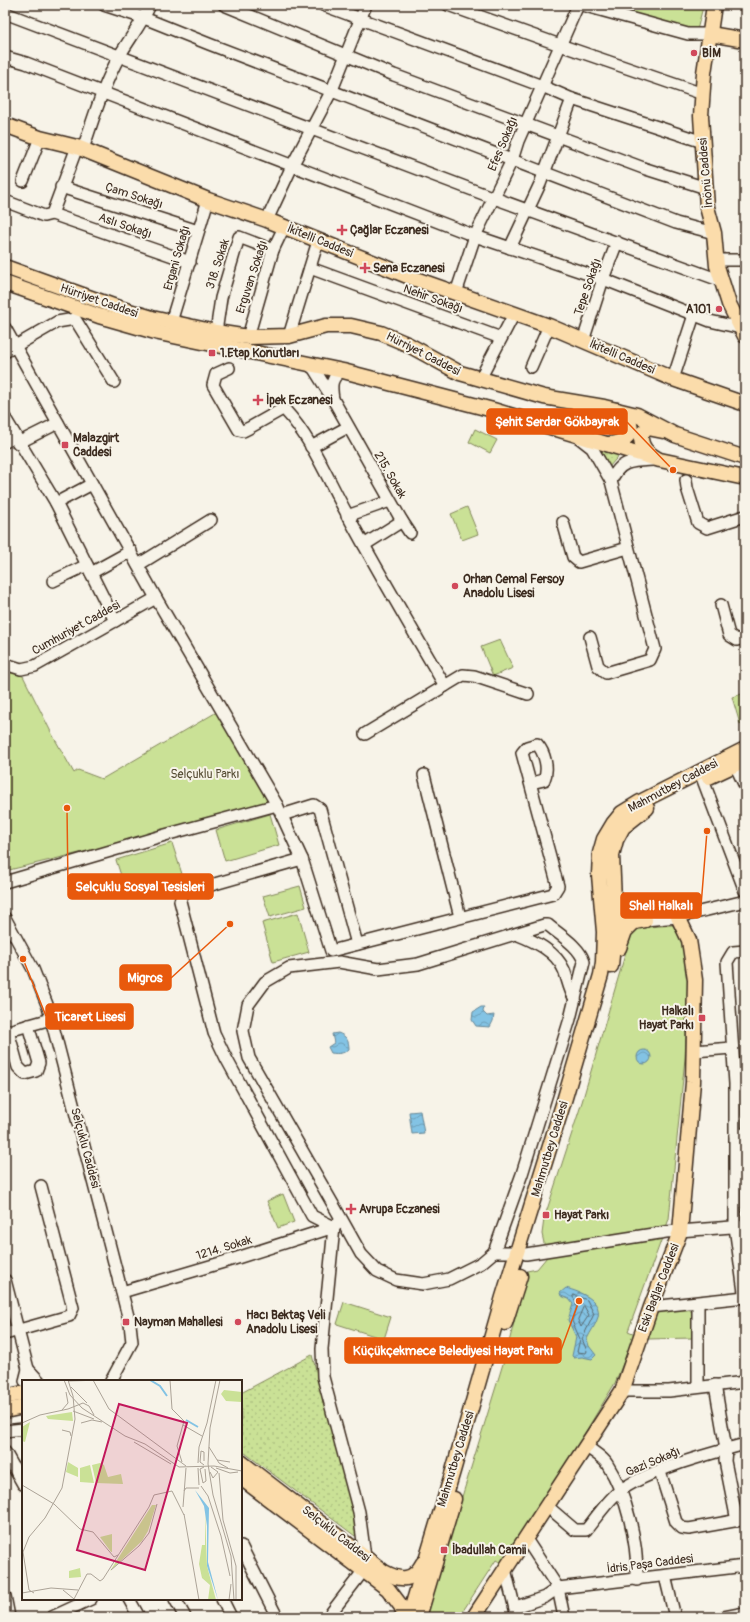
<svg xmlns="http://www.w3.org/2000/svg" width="750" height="1622" viewBox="0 0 750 1622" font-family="Pangolin,sans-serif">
<defs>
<pattern id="grass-dots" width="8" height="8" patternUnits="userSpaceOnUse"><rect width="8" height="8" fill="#cae196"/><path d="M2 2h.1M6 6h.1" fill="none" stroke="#aec181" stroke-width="1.8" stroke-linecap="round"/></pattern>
<pattern id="water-waves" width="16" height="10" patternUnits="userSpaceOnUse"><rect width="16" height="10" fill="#83c3e4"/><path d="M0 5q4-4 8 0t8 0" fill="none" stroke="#6c9fb8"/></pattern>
</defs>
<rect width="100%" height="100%" fill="#f7f3e8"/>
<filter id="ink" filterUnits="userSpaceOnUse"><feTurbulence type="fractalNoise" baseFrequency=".025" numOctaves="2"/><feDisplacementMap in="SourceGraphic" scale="8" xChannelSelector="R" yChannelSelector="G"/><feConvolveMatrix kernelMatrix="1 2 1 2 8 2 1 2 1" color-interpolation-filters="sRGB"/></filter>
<g filter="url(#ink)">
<g fill="url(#grass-dots)" stroke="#82865a">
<path d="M595,446L622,452L609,467Z"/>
<path d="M312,1355L358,1531L355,1536L241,1450V1393Z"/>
</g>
<g fill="#cae196" stroke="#82865a">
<path d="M636,5H703V7L697,30L644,19L633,12Z"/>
<path d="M475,429L497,440L490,453L469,442Z"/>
<path d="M467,507L478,534L462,540L451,514Z"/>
<path d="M500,640L513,668L493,676L481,647Z"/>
<path d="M5,671L23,676L52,734L74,773L78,770L102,779L222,709L277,805L5,871Z"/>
<path d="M745,693V722L740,724L732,697Z"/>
<path d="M270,814L279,845L225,861L216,830Z"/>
<path d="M172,843L182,874L126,891L116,860Z"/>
<path d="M300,886L306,907L270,917L263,896Z"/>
<path d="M298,913L309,952L273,962L262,923Z"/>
<path d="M672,925L680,930L686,942L688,994L685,1058L669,1219L628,1331L635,1334L615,1383L577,1446L501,1563L496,1560L459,1617H425L506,1354L527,1271L537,1269L547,1257L542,1234L544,1219L582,1102L631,934L637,928Z"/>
<path d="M283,1194L294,1222L278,1228L267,1201Z"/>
<path d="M344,1302L391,1317L384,1339L337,1324Z"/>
<path d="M688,1308L694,1315L693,1338L647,1339L656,1312Z"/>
</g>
<g fill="url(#water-waves)" stroke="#668695">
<path d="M481,1007H484L483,1012L487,1016L494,1015L493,1021L490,1027L476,1026L472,1020L473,1012Z"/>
<path d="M338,1033C346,1036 349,1040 349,1049C343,1054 339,1054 331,1053L328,1047L334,1043L332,1034Z"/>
<circle cx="644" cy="1057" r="7"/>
<path d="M420,1111L424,1133L412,1134L409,1112Z"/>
<path d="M566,1288C579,1292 602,1299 598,1317C596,1325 590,1332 587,1339L589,1346L596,1355L592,1359L582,1357L574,1358L572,1356L576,1337L568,1320L573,1304L569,1299L561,1296L560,1293Z"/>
</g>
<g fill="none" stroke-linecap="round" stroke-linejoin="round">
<g stroke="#58676d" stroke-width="1">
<path d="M574,1295L587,1300L594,1314L582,1339L587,1351L586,1353L577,1352L580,1339L572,1321C575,1311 580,1307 573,1297Z"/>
<path d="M584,1306L589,1315L581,1327L578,1320Z"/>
</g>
<defs>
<g id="minor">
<path d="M104,5L144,18L209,44L676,223L714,233"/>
<path d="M224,5L394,75L646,169L706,188"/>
<path d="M323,5L542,86L572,99L703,142"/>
<path d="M448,5L560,45L703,94"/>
<path d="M582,5L688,34H710"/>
<path d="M5,13L494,198L722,281"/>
<path d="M5,57L26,63L475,236L603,279L710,321L741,328"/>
<path d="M83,149C94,117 103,85 120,55C130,38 142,23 150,5"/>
<path d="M23,181L40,138"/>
<path d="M61,187L198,231"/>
<path d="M5,201L44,216L52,214L77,147"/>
<path d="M52,214L190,262"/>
<path d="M267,220L293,164L332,90L366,5"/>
<path d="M510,248L540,184L572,99"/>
<path d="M716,260H745"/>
<path d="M310,268L501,338"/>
<path d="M456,293L475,236L512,160L518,141L578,5"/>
<path d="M171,322L208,200"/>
<path d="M5,328L156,598L277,805L302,859L331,951L553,894L558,886L522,753L527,747L537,744C545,753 549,769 544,780L531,783"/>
<path d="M216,332L221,298L239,237L273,250"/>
<path d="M289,336L318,241"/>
<path d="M248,337L273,250L284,227"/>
<path d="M583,341L603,279L617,242"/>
<path d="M5,352L57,322L75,319L114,382"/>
<path d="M309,365L314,369L334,401L402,521L364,545"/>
<path d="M531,367L549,326"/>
<path d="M229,368L216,374L213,385L239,430L243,431L249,428L281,410H285C312,439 328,480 347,514C378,572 412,629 445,686"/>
<path d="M480,379L514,314"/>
<path d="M673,379L694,315"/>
<path d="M333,399C331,386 330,377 343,371"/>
<path d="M5,418L56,503L115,621"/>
<path d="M578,437L592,448L611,481L655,649L650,660L606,673L598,666L590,637"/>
<path d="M5,442L15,437"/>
<path d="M18,443L58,423"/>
<path d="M311,447L348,427"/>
<path d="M686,480L687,488L698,523L707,528L745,516"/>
<path d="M611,481C620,460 632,461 653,460"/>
<path d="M56,503L92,484"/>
<path d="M347,516L390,501"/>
<path d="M402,521L410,533"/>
<path d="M563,522L573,557L579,562L628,548"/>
<path d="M138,565L211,520"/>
<path d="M91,573L131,551"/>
<path d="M53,581L87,565"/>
<path d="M721,605L729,635L737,640L745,638"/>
<path d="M5,664L21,669L35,666L156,598"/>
<path d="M365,734L463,675L474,676L528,694"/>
<path d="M735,765L745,786"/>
<path d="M424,775L460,917"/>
<path d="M703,780L745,891"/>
<path d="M282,815L314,805L320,809L357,944"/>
<path d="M302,859L183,893L180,901L214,1033L226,1058L312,1216L334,1227L342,1220L361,1254L377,1271L396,1280L423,1284L449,1279L481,1263L494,1252L522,1174L570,1019L584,962C580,947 560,935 548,925H544L418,964L378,969L339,962L289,968L265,982L248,1005L243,1031L249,1058L342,1220"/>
<path d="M5,882L165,835L277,805"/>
<path d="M5,918L33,969L48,1007L130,1324L132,1342L111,1381"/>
<path d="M645,920L678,917L745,901"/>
<path d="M516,934C534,941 556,951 564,970C568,980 569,990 575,999"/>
<path d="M745,951L733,952L727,962L735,1084V1227L745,1299"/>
<path d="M8,1031L18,1067L25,1074L36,1071L39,1063L28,1025"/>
<path d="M5,1032L51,1019"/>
<path d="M694,1051L732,1048"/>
<path d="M735,1135L745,1134"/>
<path d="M494,1252H517"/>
<path d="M526,1254L666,1232L745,1226"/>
<path d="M5,1280L28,1369L25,1381"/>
<path d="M122,1292L234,1259L334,1227L322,1349L323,1377L359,1512L365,1557"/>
<path d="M698,1303V1387"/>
<path d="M651,1307L745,1297"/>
<path d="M5,1334L69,1316L73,1308L41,1186"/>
<path d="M28,1369L39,1381"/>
<path d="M715,1385L726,1449L725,1461L737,1521"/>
<path d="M622,1391H669L745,1382"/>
<path d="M5,1431L23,1429"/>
<path d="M586,1446C593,1452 603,1457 607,1464C627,1495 638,1543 637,1580"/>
<path d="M5,1452L23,1484"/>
<path d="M660,1472L676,1522L682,1528L689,1529L745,1519"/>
<path d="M547,1506L575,1530H586C595,1519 610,1497 621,1490C651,1469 709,1454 745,1444"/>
<path d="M526,1539L558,1588L564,1617"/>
<path d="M241,1546L277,1617"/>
<path d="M505,1569L517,1617"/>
<path d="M665,1576L675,1617"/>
<path d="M5,1596L9,1617"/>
<path d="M129,1599L139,1617"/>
<path d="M175,1599L185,1617"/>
<path d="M222,1599L231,1617"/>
<path d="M516,1607L545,1597L558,1588L745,1566"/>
<path d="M52,1617L91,1599"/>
<path d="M328,1617L364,1570"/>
<path d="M724,1617L745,1613"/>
</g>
<g id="major">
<path d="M714,5L704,73L701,116L707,207L714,233L717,266L729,304L745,336"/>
<path d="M710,34L745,40"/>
<path d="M5,125L40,138L77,147L208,200L267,220L410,277L549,326L673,379L745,404"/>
<path d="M5,267L119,308L152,318L216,332L248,337L289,336L326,326H351L381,333L407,344L460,373L544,397L604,407L637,415L675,435L745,458"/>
<path d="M5,283L99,316L159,333L343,371L493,410L660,460L745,478"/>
<path d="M607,444C619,444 636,436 629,422C626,417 621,414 617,410"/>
<path d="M656,458C646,452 640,446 641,434L648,428L663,431"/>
<path d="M709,777L745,760"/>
<path d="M614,899L621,908L645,920"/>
<path d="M624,924L645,920"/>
<path d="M619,948L625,931L633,923"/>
<path d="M611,966L615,923L612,855L616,840L623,827L647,808"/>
<path d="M505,1323L520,1276"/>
<path d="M5,1397L23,1393"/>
<path d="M5,1411L23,1407"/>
<path d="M241,1462L384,1572C401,1581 413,1582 423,1563"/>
<path d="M241,1478L388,1589L401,1606L405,1617"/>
<path d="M409,1617L453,1471L503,1297L564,1101L601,975L603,962L604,932L599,875L600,853L604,839L613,824L622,813L640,802L745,749"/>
<path d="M419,1617L454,1499"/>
<path d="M474,1617L622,1391L651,1307L680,1232L693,1082L695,980L689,940L678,917"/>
</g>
</defs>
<use href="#minor" stroke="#3b2a1e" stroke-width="14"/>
<use href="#major" stroke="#3b2a1e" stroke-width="17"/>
<use href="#minor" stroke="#f7f3e8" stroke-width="11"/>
<use href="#major" stroke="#fbdcab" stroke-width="14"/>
</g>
</g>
<g fill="#d1495b" stroke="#f7f3e8" stroke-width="1.5">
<circle cx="694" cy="53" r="4"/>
<path d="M340 224h4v4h4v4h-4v4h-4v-4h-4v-4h4z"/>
<path d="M363 262h4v4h4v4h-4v4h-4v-4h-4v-4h4z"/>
<circle cx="719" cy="309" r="4"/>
<rect x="208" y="349" width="8" height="8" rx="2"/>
<path d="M256 394h4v4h4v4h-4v4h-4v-4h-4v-4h4z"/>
<rect x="61" y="441" width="8" height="8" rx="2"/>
<circle cx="455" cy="586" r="4"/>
<rect x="698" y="1014" width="8" height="8" rx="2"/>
<path d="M349 1203h4v4h4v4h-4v4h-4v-4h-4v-4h4z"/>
<rect x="542" y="1211" width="8" height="8" rx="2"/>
<rect x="122" y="1318" width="8" height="8" rx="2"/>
<circle cx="238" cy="1322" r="4"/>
<rect x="440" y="1546" width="8" height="8" rx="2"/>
</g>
<g text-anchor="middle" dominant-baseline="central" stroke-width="4" stroke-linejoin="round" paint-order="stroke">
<g font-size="12" font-weight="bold" fill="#3b2a1e" stroke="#f7f3e8" text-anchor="start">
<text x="702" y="53">BİM</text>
<text x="350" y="230">Çağlar Eczanesi</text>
<text x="373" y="268">Sena Eczanesi</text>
<text x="711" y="309" text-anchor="end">A101</text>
<text x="220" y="353">1.Etap Konutları</text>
<text x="266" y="400">İpek Eczanesi</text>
<text x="73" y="438">Malazgirt<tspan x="73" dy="14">Caddesi</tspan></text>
<text x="463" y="579">Orhan Cemal Fersoy<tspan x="463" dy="14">Anadolu Lisesi</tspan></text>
<text x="694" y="1011" text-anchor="end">Halkalı<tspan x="694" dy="14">Hayat Parkı</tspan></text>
<text x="359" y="1209">Avrupa Eczanesi</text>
<text x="554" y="1215">Hayat Parkı</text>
<text x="246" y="1315">Hacı Bektaş Veli<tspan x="246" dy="14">Anadolu Lisesi</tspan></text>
<text x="134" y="1322">Nayman Mahallesi</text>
<text x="452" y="1550">İbadullah Camii</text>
</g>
<g font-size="12" fill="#3b2a1e" stroke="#f7f3e8">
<text transform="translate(503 144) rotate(-67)">Efes Sokağı</text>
<text transform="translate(706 173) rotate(-95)">İnönü Caddesi</text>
<text transform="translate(134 196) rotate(18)">Çam Sokağı</text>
<text transform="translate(125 226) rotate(19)">Aslı Sokağı</text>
<text transform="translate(320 241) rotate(22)">İkitelli Caddesi</text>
<text transform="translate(177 258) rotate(-74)">Ergani Sokağı</text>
<text transform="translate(218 264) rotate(-72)">318. Sokak</text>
<text transform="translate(252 277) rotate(-72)">Erguvan Sokağı</text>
<text transform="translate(588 287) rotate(-71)">Tepe Sokağı</text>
<text transform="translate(433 299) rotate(20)">Nehir Sokağı</text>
<text transform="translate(99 301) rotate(19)">Hürriyet Caddesi</text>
<text transform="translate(423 354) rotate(27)">Hürriyet Caddesi</text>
<text transform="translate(622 357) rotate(23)">İkitelli Caddesi</text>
<text transform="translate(390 475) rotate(60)">215. Sokak</text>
<text transform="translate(76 628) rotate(-29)">Cumhuriyet Caddesi</text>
<text transform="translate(673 786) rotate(-28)">Mahmutbey Caddesi</text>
<text transform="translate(85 1148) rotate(75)">Selçuklu Caddesi</text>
<text transform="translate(550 1149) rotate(-73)">Mahmutbey Caddesi</text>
<text transform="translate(224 1248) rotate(-17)">1214. Sokak</text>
<text transform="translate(659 1288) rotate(-69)">Eski Bağlar Caddesi</text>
<text transform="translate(456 1459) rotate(-73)">Mahmutbey Caddesi</text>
<text transform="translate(653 1462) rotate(-23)">Gazi Sokağı</text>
<text transform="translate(336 1534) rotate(38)">Selçuklu Caddesi</text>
<text transform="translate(650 1564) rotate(-7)">İdris Paşa Caddesi</text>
</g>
<g font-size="12" fill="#584f36" stroke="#f7f3e8">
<text x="205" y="774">Selçuklu Parkı</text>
</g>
</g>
<g transform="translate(22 1380)">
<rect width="220" height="220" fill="#f7f3e8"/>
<path d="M202,10L220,12V22L204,21L199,14ZM50,32L51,41L26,39L24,36ZM183,131L185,186L194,220H186L188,205L180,198L177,184L180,165H183ZM90,154V172H89L78,157Z" fill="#cae196"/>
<path d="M8,42L3,62L0,61V47ZM46,82L56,88V97L44,92ZM78,83L82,85L86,97L99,94L101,104L74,103L70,85ZM68,85L72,103L58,102V88ZM130,125H134L126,151L120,161L88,191ZM58,188L59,197L47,198V191Z" fill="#cae196"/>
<path d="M173,110L187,128L186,182L196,220L185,186V146L182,126Z" fill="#83c3e4"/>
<path fill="none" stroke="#83c3e4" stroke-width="2" d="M128,0L138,6L145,16M164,40L176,47"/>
<path fill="none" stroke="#aca397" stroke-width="1" d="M39,0H42L48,15L60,28L103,56L123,64L157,87L192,86L220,91M71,0L87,29L164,86M148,0L150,29L162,41L155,66L160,82M198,0L188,48L186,84L191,115L209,176L212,220M46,1L81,0M49,7L65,23M40,30L46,23L44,12M51,31L72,39M0,43L18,35L46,29L61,23L67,26L72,35M59,43L70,40L80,42M161,45L180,56M40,50L48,52L49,56M112,62L149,84M187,67L197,83L206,88M195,80L208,82M176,83L177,67L185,43L194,0M182,85L178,82L179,71L182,72V81M182,87L178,89L181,103L184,101L183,89M176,88L177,105M194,88L208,93L216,92M188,92L191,98L196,92L189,87M197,93L201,140L214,186V219M0,105L32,124L58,149L71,152L92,177L96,175M179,106L186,116L199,156L208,196M162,111L164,108H177M161,127L164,88M162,134L177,220M89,190L117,166L127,153L135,124M41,210L52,219M0,213L29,208L56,210M12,213L7,210L1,172L7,157L23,138L40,108L53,39L51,16L46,0M52,219L65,194H69L78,201L81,199L127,127L132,115L150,111L162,135M207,220L209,204"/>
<path fill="#c2185b" fill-opacity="0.15" stroke="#c2185b" stroke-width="2" d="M97,24L165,43L123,190L55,170Z"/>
<rect width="220" height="220" fill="none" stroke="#3b2a1e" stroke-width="2"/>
</g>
<path fill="none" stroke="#e8590c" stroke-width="1.5" d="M673 470L627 422M67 808L68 887M707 831L701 906M230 924L171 978M23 959L46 1016M579 1301L561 1350"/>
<g fill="#e8590c" stroke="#f7f3e8" stroke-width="1.5">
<circle cx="673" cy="470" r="4"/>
<circle cx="67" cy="808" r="4"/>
<circle cx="707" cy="831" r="4"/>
<circle cx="230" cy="924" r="4"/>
<circle cx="23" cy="959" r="4"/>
<circle cx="579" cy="1301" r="4"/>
</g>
<g fill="#e8590c" stroke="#e8590c" stroke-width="1.5">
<rect x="487" y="409" width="140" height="25" rx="4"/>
<rect x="68" y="874" width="145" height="25" rx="4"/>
<rect x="621" y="893" width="80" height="25" rx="4"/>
<rect x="120" y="965" width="51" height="25" rx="4"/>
<rect x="46" y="1004" width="87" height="25" rx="4"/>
<rect x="345" y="1338" width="216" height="25" rx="4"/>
</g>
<g font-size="13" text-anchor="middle" font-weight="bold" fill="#fff">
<text x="557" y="426">Şehit Serdar Gökbayrak</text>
<text x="140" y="891">Selçuklu Sosyal Tesisleri</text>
<text x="661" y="910">Shell Halkalı</text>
<text x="145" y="982">Migros</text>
<text x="90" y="1021">Ticaret Lisesi</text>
<text x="453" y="1355">Küçükçekmece Belediyesi Hayat Parkı</text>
</g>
<rect width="750" height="1622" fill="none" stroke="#f7f3e8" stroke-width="20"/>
<rect x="10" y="10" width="730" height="1602" fill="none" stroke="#3b2a1e" stroke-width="1.5" filter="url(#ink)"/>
</svg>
